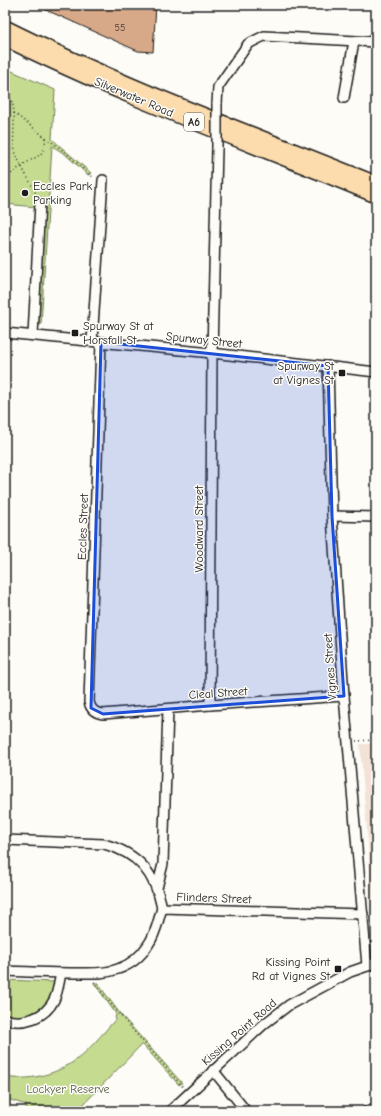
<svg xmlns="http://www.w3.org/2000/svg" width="381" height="1116" viewBox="0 0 381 1116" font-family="'Comic Neue',sans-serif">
<rect width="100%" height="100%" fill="#fdfcf7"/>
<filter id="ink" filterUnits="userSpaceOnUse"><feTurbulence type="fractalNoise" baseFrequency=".025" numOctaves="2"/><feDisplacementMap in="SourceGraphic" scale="8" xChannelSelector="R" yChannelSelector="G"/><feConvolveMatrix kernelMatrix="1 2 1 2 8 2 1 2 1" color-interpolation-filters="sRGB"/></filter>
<g filter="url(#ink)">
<path fill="#f2e3d6" d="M360,744H376V946Z"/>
<g fill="#c5db90" stroke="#707c56">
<path d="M5,68L55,90L52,139L91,173L88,175L65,154L52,146L41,325L29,324L36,207L5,204Z"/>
<path d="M5,980L55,982C51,1009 32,1025 5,1013Z"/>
<path d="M94,983H99V985L121,1015L182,1083L179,1085L142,1044L77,1111H27L26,1105L5,1098V1077C28,1081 54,1075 73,1062C89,1051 102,1034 115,1020L116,1014Z"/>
</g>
<path fill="#d7a989" stroke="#1c1c1c" d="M35,5H156L153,52L138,51Z"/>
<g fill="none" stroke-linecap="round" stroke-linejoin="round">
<defs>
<g id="minor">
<path d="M344,98L354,41"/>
<path d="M217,104L218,87L248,44L264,36L376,42"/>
<path d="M5,333L212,353L376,372"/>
<path d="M33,335L40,203"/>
<path d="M92,341L103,180"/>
<path d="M101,342L89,702C91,710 95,713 103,714L210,705L344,696"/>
<path d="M328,366L332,516L344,696L367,966"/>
<path d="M332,516L376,517"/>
<path d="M210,705L212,353L217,148"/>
<path d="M5,840L104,844C138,853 155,873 162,908"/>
<path d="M157,888L163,864L168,709"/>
<path d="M5,971C29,972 54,973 78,973C91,973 105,974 118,969C130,965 141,956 148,945C156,934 158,921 162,908L363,914"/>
<path d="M5,1019C23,1025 45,1018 54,1000C58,992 59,982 61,973"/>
<path d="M213,1070L246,1111"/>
<path d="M170,1111L264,1024L289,1005L350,972L376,963"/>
<path d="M367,1111L376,1108"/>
</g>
<g id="highway">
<path d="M5,27C125,87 252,133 376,183"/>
<path d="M5,39C125,99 252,144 376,196"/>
</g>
</defs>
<use href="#minor" stroke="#1c1c1c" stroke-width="12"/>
<use href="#highway" stroke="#1c1c1c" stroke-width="16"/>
<g stroke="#1c1c1c" stroke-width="1.5" stroke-dasharray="1 3" stroke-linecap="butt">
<path d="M5,91C21,106 10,132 15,151C20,167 30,180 37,196"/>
<path d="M14,113L66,153L91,176L95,177"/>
<path d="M5,179C11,174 17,169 23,165C36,156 47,156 45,137"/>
<path d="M356,741L376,740"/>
<path d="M94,982L118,1013L183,1087"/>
</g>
<use href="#minor" stroke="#fdfcf7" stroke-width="9"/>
<use href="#highway" stroke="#fcdcac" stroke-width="13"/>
<defs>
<path id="minor-bridge" d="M217,148V104"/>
</defs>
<use href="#minor-bridge" stroke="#1c1c1c" stroke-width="12" stroke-linecap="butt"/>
<use href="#minor-bridge" stroke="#fdfcf7" stroke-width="9"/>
</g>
</g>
<path fill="#1d4ed8" fill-opacity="0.2" stroke="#1d4ed8" stroke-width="3" stroke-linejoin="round" d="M101,342L328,366L332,516L344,696L103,714L91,708Z"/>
<g fill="#1c1c1c" stroke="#fdfcf7" stroke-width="1.5">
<circle cx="25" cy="193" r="4"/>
<rect x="71" y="329" width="8" height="8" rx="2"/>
<rect x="338" y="369" width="8" height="8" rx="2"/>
<rect x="334" y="965" width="8" height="8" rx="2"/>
</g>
<g text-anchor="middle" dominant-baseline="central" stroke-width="3" stroke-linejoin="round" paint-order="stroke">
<g font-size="10" fill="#4b3f37">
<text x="120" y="28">55</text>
</g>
<rect fill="#fdfcf7" stroke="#605f5e" stroke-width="1" x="184" y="113" width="20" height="18" rx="3"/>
<g font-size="11" font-weight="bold" fill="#1c1c1c">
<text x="194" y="122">A6</text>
</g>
<g font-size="12" fill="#1c1c1c" stroke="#fdfcf7">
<text transform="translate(134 97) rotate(23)">Silverwater Road</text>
<text transform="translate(204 340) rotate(6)">Spurway Street</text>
<text transform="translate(83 527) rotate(-88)">Eccles Street</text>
<text transform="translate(199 529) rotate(-90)">Woodward Street</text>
<text transform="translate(330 667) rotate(-94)">Vignes Street</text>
<text transform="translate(218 693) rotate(-4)">Cleal Street</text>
<text transform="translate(214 898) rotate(2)">Flinders Street</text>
<text transform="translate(239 1032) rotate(-41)">Kissing Point Road</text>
</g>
<g font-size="12" fill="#1c1c1c" stroke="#fdfcf7" text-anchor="start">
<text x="33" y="186">Eccles Park<tspan x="33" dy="14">Parking</tspan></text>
<text x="83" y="326">Spurway St at<tspan x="83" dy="14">Horsfall St</tspan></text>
<text x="334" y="366" text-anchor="end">Spurway St<tspan x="334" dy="14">at Vignes St</tspan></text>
<text x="330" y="962" text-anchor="end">Kissing Point<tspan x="330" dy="14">Rd at Vignes St</tspan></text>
</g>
<g font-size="12" fill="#575f45" stroke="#fdfcf7">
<text x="68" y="1089">Lockyer Reserve</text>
</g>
</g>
<rect width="381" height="1116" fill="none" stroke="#fdfcf7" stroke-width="20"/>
<rect x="10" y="10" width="361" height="1096" fill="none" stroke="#1c1c1c" stroke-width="1.5" filter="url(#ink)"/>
</svg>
